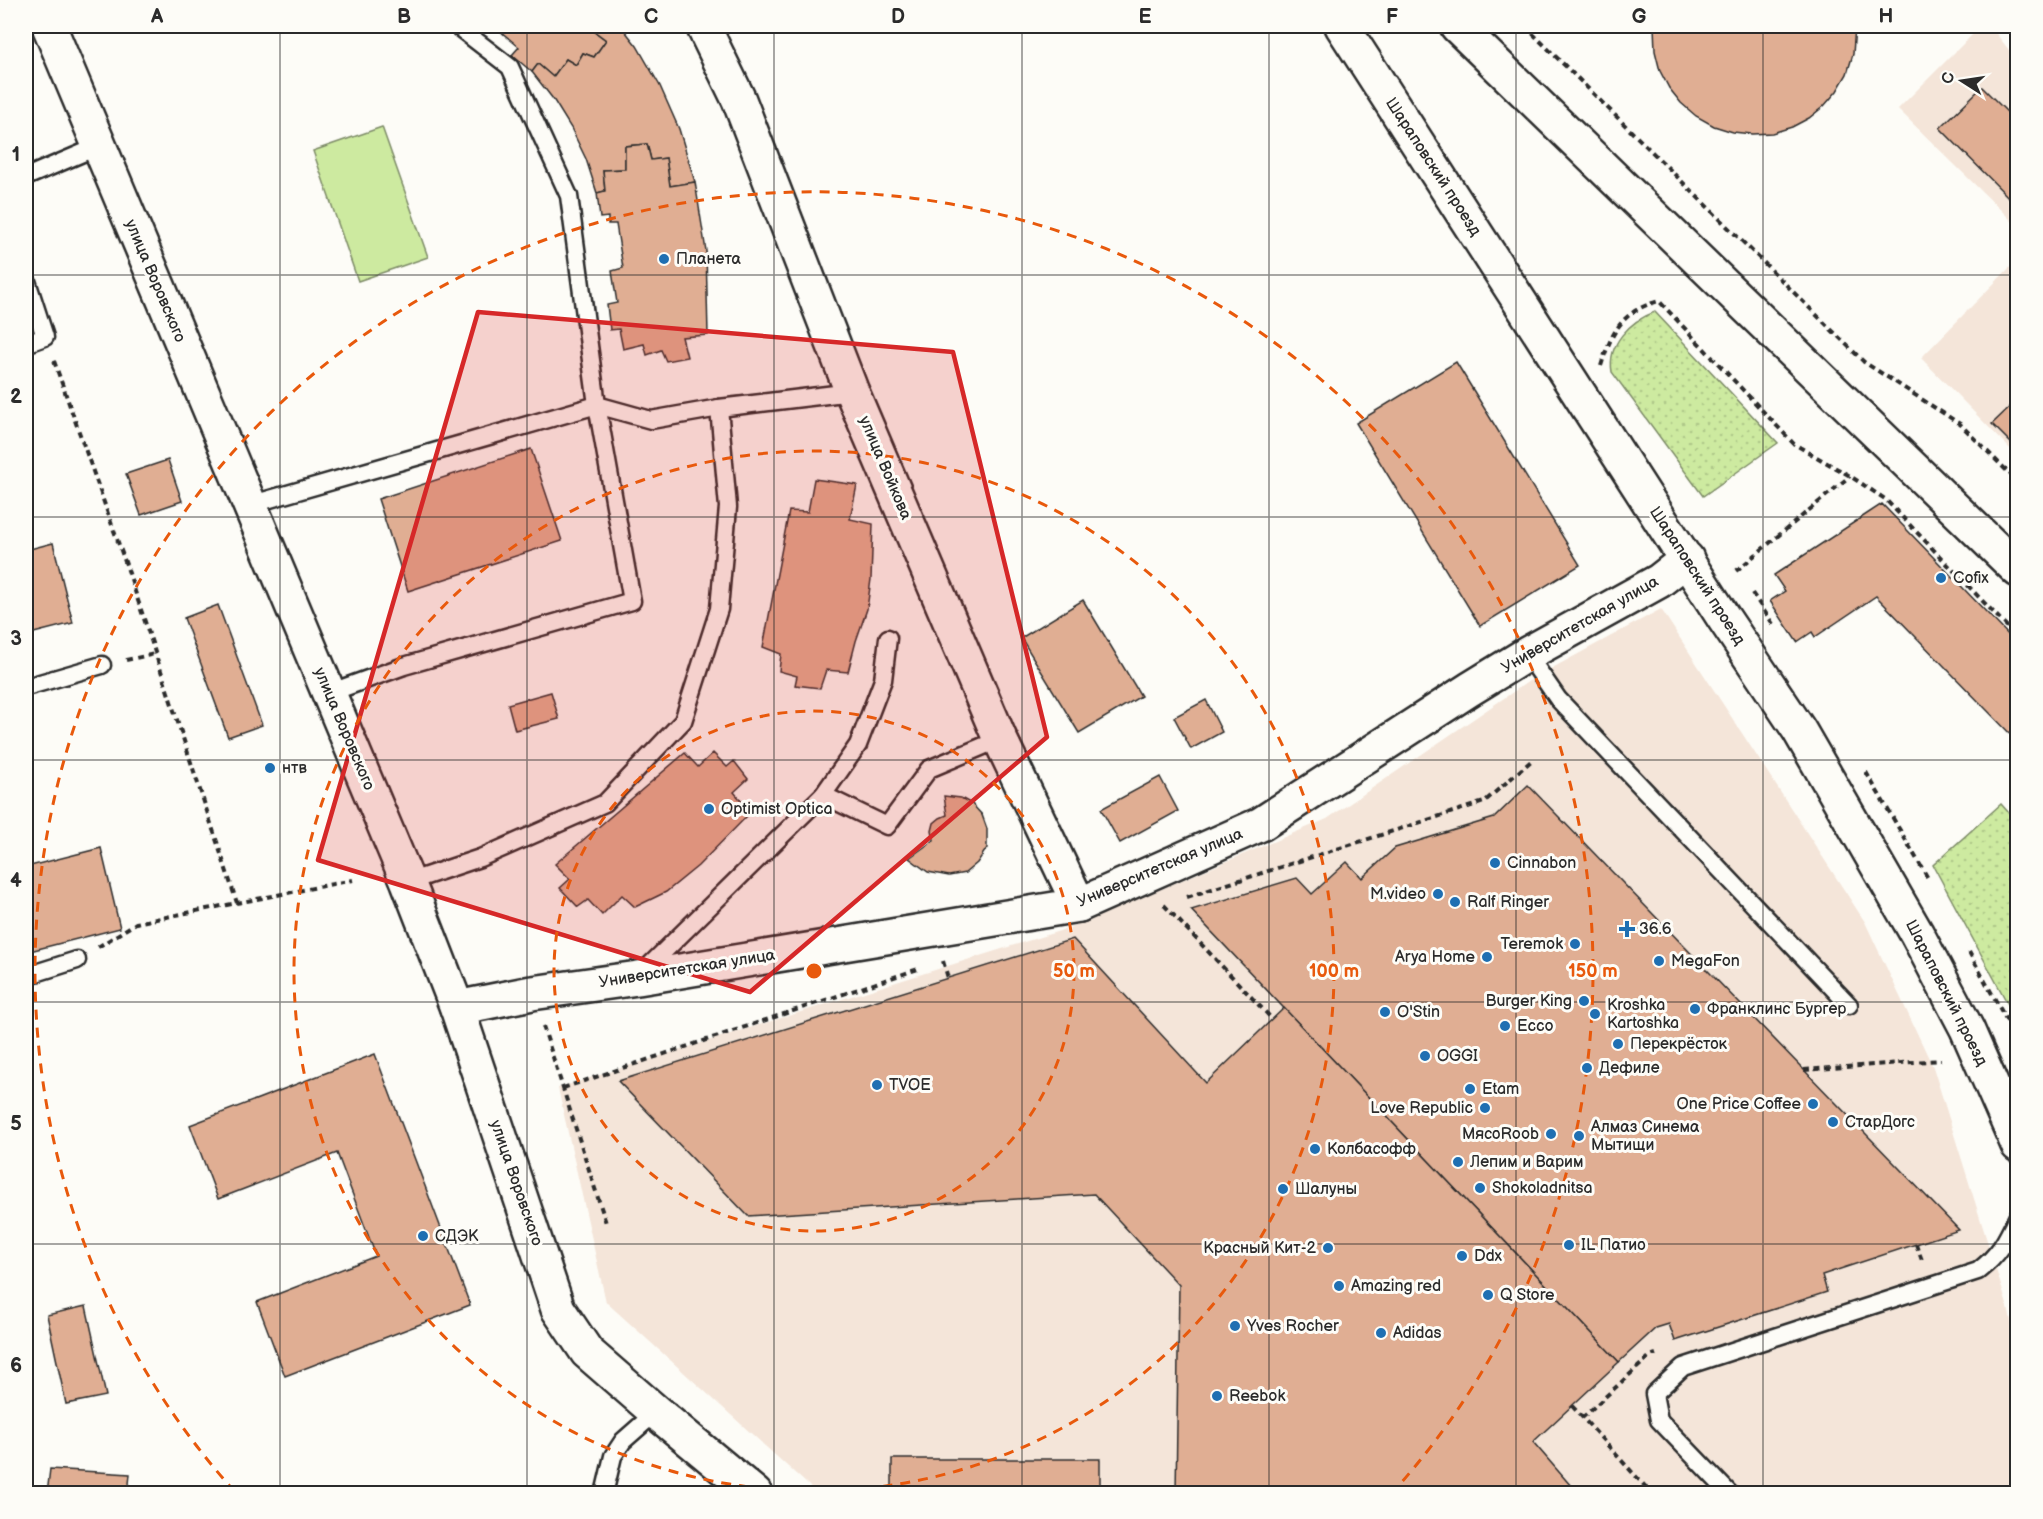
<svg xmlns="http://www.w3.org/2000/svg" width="2043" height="1519" viewBox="0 0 2043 1519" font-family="'Balsamiq Sans',sans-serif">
<defs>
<pattern id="grass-dots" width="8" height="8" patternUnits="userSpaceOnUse" patternTransform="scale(1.5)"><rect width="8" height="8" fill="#cdeaa0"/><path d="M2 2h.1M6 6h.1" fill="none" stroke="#b0c98a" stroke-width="1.8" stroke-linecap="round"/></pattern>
</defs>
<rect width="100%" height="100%" fill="#fdfcf7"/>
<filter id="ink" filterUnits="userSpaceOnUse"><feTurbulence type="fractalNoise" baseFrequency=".0167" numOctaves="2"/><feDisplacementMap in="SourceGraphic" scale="12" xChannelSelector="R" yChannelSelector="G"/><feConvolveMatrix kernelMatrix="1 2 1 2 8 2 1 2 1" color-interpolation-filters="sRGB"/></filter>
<g filter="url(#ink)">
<g fill="#f4e5d9">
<path d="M1981,26H1990L2017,60V226L1898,109Z"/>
<path d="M2017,260V456L1921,358Z"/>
<path d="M1661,609L1865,922L1933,1067L2008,1308L2017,1345V1493H817L606,1302L558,1088L1066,929L1327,819L1532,679Z"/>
</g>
<g fill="url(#grass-dots)" stroke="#7c8a66" stroke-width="1.5">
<path d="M1655,312L1778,443L1703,496L1612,372C1607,344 1630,321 1655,312Z"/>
<path d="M2001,804L2017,822V1021L1933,865Z"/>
</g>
<path fill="#cdeaa0" stroke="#7c8a66" stroke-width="1.5" d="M382,127L428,257L358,281L313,151Z"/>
<g fill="#e0ae93" stroke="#2b2b2b" stroke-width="1.5">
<path d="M494,26H593L590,28L606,40L594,57L583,53L576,65L566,59L553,77L538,64L532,72L512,55L519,47Z"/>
<path d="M593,26H621L637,46L660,86L679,129L695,182L670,186L666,158L651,160L647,144L625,146V169L603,170L605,191L597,193L586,159L571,128L553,99L532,72L538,64L553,77L566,59L576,65L583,53L594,57L606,40L590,28Z"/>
<path d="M1654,26H1829V28L1855,26L1853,54L1847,74L1837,91L1824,106L1809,118L1792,127L1772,133L1752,134L1733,132L1714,126L1696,116L1681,103L1669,88L1660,71L1655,51Z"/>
<path d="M1982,87L2018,123V207L1940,128Z"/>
<path d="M647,144L651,160L666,158L670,186L695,182L706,251L708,335L682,337L687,357L666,361L661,350L647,355L644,344L623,349L619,329L610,330L607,305L617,303L612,271L623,268L616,224H608V217L600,218L597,193L605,191L603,170L625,169V146Z"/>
<path d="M1456,362L1580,565L1480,626L1356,423Z"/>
<path d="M2018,399V450L1992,424Z"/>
<path d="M531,449L562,541L408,591L378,499Z"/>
<path d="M168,460L182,501L141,515L126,474Z"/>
<path d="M814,479L857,485L850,519L873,524L871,579L867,609L856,641L848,672L826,670L820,688L795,685L797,676L779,671L781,654L763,647L789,511L808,512Z"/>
<path d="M1882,504L2018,645V742L1876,596L1815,637L1812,632L1797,642L1770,601L1785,591L1774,575Z"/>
<path d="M53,543L73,623L26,635V550Z"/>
<path d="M1083,600L1141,696L1079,733L1021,638Z"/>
<path d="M218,605L262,725L228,737L184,618Z"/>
<path d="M551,692L559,719L515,730L508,704Z"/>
<path d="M1206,700L1222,732L1191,749L1174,717Z"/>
<path d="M685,753L698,767L713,753L727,767L734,761L748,779L734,792L751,812L698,866L666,892L635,907L622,895L602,915L588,900L578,907L560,888L570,879L555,864Z"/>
<path d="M1160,777L1178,811L1120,843L1101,809Z"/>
<path d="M1528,785L1804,1070L1959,1230L1822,1275L1827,1292L1675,1341L1669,1324L1656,1328L1619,1362L1191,910L1297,878L1312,894L1347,862L1362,878L1395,848L1494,818Z"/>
<path d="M944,796L961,798L972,804L982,815L987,829V848L977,863L965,873L949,876L928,872L909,858L934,840L932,831L934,823L940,818L947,815Z"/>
<path d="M101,848L120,928L26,952V867Z"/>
<path d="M1073,939L1206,1083L1284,1008L1619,1362L1533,1442L1578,1494H1176L1179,1285L1094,1194L748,1216L618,1081Z"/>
<path d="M375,1054L470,1305L285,1376L257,1302L376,1256L337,1153L218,1199L190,1125Z"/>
<path d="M86,1306L106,1396L66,1404L47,1315Z"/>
<rect x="892" y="1459" width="208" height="35"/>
<path d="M50,1469L130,1474L128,1494H47Z"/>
</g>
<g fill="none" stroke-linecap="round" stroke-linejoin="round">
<defs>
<g id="lane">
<path d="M457,26L510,67L569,196L597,405L651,420L719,408L852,392"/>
<path d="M26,177L99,146"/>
<path d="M26,278L45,337L26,344"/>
<path d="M249,505L597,405L632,601L404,666L329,693"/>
<path d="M1527,654L1558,699L1849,1005"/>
<path d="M26,687L102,665"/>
<path d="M823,795L887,826L929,769L1000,739"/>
<path d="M408,882L480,858L605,803L683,721L719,609L728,507L719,408"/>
<path d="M643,972L823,795L858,745L883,680L888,638"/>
<path d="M26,976L77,960"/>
<path d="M604,1494L613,1456L623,1441L656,1412"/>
<path d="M1730,1494L1659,1420L1654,1394L1683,1367L1978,1271C2000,1254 2006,1241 2018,1216"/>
</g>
<g id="street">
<path d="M49,26L408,882L457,1008L558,1309L587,1352L656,1412L755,1494"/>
<path d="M703,26L739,100L852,392L1000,739L1079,905"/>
<path d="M1457,26L2018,570"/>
<path d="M457,1008L532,993L638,978L1079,905L1261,824L1470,689L1527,654L1659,581L1687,559"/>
</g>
<path id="secondary" d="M1342,26L1725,620L1799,730L1917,934L1967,1029L2018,1145"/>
</defs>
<use href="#lane" stroke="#2b2b2b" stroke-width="21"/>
<use href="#street" stroke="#2b2b2b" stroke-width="38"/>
<use href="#secondary" stroke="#2b2b2b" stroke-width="38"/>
<g stroke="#2b2b2b" stroke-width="4" stroke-dasharray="6 4.5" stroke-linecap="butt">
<path d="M1525,26L1864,362L1960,424L2018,482"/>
<path d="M2008,26L2018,38"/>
<path d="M1895,31L1908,26"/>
<path d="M54,361L130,576L237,903"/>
<path d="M1601,366C1612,331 1622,311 1659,301L1794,444L1850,476L1885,499L2018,638"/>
<path d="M1736,571L1850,476"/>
<path d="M1752,593L1773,624"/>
<path d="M126,660L155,654"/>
<path d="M1866,772L1929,880"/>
<path d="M1187,897L1484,802L1531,761"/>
<path d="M1164,905L1272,1019"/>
<path d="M98,947L136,923L353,880"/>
<path d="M1969,952L2013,1032L2018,1037"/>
<path d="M943,961L948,978"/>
<path d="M543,1026L606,1223"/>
<path d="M1804,1070L1941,1060"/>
<path d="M563,1088L918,969"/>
<path d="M1916,1244L1923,1263"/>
<path d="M1572,1406L1652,1494"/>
<path d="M1582,1418L1650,1356L1656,1354"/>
</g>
<use href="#lane" stroke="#fdfcf7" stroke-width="16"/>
<use href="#street" stroke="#fdfcf7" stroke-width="33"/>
<use href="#secondary" stroke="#fdfcf7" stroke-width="33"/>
</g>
</g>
<path fill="#d62828" fill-opacity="0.2" stroke="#d62828" stroke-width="4.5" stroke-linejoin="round" d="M478,312L953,352L1047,737L750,992L318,860Z"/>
<path fill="none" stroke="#2b2b2b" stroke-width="1.5" stroke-opacity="0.55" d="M280,26V1494M527,26V1494M774,26V1494M1022,26V1494M1269,26V1494M1516,26V1494M1763,26V1494M26,275H2018M26,517H2018M26,760H2018M26,1002H2018M26,1244H2018"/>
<g fill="none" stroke="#e8590c" stroke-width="3" stroke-dasharray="10 8">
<circle cx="814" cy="971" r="260"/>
<circle cx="814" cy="971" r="520"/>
<path d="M235 1492A779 779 0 1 1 1393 1492"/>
</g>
<g fill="#1f6fb2" stroke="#fdfcf7" stroke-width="2">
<circle cx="664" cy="259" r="6"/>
<circle cx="1941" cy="578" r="6"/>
<circle cx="270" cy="768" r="6"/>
<circle cx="709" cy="809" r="6"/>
<circle cx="1495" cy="863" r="6"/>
<circle cx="1438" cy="894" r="6"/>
<circle cx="1455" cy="902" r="6"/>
<path d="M1624 920h6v6h6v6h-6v6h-6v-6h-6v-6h6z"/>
<circle cx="1575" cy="944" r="6"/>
<circle cx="1487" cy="957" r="6"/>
<circle cx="1659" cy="961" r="6"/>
<circle cx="1584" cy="1001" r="6"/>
<circle cx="1695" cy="1009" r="6"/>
<circle cx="1385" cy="1012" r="6"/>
<circle cx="1595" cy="1014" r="6"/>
<circle cx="1505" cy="1026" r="6"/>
<circle cx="1618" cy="1044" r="6"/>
<circle cx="1425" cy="1056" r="6"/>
<circle cx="1587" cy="1068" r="6"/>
<circle cx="877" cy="1085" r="6"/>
<circle cx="1470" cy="1089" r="6"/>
<circle cx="1813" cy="1104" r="6"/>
<circle cx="1485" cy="1108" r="6"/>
<circle cx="1833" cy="1122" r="6"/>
<circle cx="1551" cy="1134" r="6"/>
<circle cx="1579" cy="1136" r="6"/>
<circle cx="1315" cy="1149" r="6"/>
<circle cx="1458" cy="1162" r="6"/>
<circle cx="1480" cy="1188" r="6"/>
<circle cx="1283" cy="1189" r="6"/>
<circle cx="423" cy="1236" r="6"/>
<circle cx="1569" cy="1245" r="6"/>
<circle cx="1328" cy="1248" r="6"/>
<circle cx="1462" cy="1256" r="6"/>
<circle cx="1339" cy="1286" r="6"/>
<circle cx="1488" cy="1295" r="6"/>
<circle cx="1235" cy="1326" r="6"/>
<circle cx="1381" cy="1333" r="6"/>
<circle cx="1217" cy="1396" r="6"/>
</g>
<g text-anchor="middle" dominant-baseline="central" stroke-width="6" stroke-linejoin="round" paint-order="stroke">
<g font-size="16" fill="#2b2b2b" stroke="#fdfcf7">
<text transform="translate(1433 167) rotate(57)">Шараповский проезд</text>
<text transform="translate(155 281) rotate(67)">улица Воровского</text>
<text transform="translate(885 468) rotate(67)">улица Войкова</text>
<text transform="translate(1697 576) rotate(57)">Шараповский проезд</text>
<text transform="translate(1580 625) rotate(-30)">Университетская улица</text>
<text transform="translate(344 729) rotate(67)">улица Воровского</text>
<text transform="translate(1160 868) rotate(-23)">Университетская улица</text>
<text transform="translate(687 969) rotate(-9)">Университетская улица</text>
<text transform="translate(1946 993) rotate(63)">Шараповский проезд</text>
<text transform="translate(516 1183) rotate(71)">улица Воровского</text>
</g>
<g font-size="16" fill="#2b2b2b" stroke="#fdfcf7" text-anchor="start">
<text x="676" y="259">Планета</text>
<text x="1953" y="578">Cofix</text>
<text x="282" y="768">нтв</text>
<text x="721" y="809">Optimist Optica</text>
<text x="1507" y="863">Cinnabon</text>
<text x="1426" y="894" text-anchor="end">M.video</text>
<text x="1467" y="902">Ralf Ringer</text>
<text x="1639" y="929">36.6</text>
<text x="1563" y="944" text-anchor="end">Teremok</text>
<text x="1475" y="957" text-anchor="end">Arya Home</text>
<text x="1671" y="961">MegaFon</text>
<text x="1572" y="1001" text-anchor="end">Burger King</text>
<text x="1607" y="1005">Kroshka<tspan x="1607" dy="18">Kartoshka</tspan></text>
<text x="1707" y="1009">Франклинс Бургер</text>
<text x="1397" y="1012">O'Stin</text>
<text x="1517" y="1026">Ecco</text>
<text x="1630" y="1044">Перекрёсток</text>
<text x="1437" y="1056">OGGI</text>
<text x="1599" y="1068">Дефиле</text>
<text x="889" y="1085">TVOE</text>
<text x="1482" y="1089">Etam</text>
<text x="1801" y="1104" text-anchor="end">One Price Coffee</text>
<text x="1473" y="1108" text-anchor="end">Love Republic</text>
<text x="1845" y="1122">СтарДогс</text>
<text x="1591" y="1127">Алмаз Синема<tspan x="1591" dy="18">Мытищи</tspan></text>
<text x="1539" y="1134" text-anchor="end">МясоRoob</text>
<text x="1327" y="1149">Колбасофф</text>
<text x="1470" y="1162">Лепим и Варим</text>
<text x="1492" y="1188">Shokoladnitsa</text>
<text x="1295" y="1189">Шалуны</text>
<text x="435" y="1236">СДЭК</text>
<text x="1581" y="1245">IL Патио</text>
<text x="1316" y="1248" text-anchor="end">Красный Кит-2</text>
<text x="1474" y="1256">Ddx</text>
<text x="1351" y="1286">Amazing red</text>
<text x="1500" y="1295">Q Store</text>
<text x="1247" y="1326">Yves Rocher</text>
<text x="1393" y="1333">Adidas</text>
<text x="1229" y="1396">Reebok</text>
</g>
</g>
<circle cx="814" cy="971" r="9" fill="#e8590c" stroke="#fdfcf7" stroke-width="3"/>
<g font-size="18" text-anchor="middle" font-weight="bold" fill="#e8590c" stroke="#fdfcf7" stroke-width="6" stroke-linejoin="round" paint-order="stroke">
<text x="1074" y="977">50 m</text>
<text x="1334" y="977">100 m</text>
<text x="1593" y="977">150 m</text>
</g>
<rect width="2043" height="1519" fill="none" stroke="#fdfcf7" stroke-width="66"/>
<g transform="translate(1962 81) rotate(282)" stroke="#fdfcf7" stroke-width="4.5" paint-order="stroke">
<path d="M0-4.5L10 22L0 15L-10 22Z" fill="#2b2b2b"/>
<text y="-9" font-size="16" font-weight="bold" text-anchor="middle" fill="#2b2b2b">С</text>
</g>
<rect x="33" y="33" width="1977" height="1453" fill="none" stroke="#2b2b2b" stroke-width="2"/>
<g font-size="20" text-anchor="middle" font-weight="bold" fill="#2b2b2b">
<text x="157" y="23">A</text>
<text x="404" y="23">B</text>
<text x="651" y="23">C</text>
<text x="898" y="23">D</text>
<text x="1145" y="23">E</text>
<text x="1392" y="23">F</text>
<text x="1639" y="23">G</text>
<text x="1886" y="23">H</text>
<text x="16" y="161">1</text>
<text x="16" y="403">2</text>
<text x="16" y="645">3</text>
<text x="16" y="887">4</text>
<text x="16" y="1130">5</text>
<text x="16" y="1372">6</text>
</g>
</svg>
